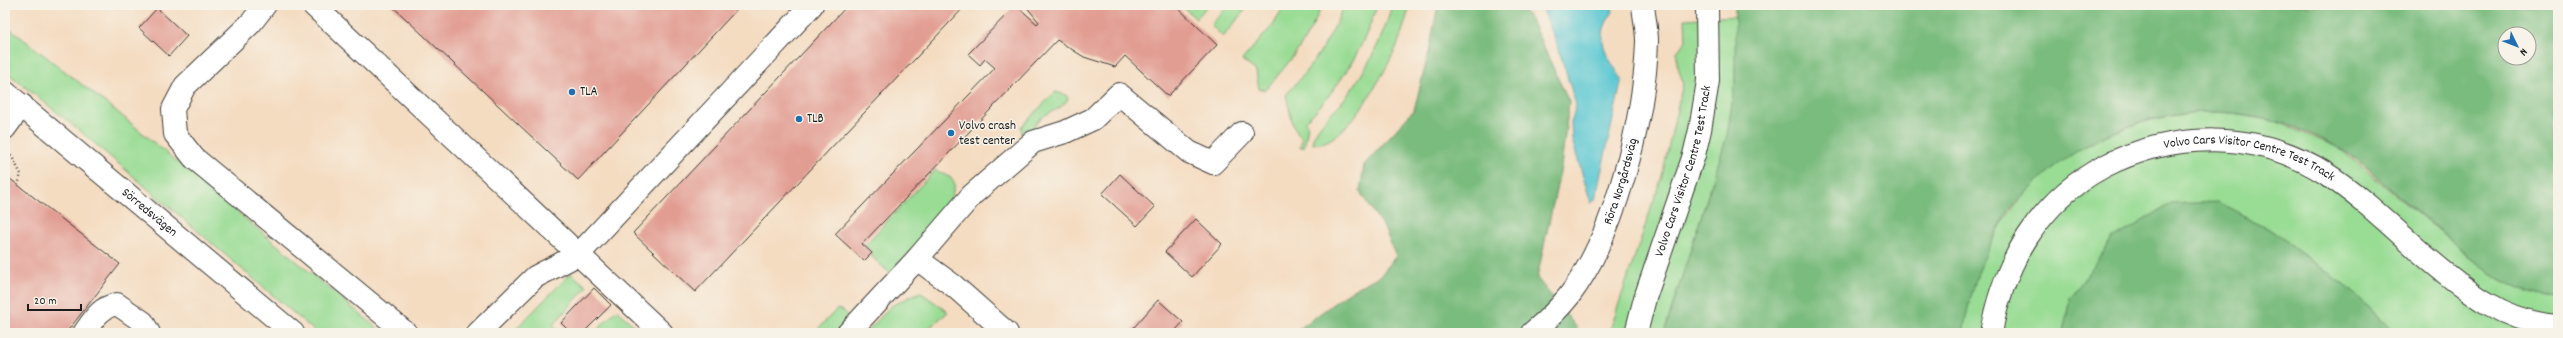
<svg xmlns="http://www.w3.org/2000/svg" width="2563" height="338" viewBox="0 0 2563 338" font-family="Dekko,sans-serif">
<rect width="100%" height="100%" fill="#f7f3e8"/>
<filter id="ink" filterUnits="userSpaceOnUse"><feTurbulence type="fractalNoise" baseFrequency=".025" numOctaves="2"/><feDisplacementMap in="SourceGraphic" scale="8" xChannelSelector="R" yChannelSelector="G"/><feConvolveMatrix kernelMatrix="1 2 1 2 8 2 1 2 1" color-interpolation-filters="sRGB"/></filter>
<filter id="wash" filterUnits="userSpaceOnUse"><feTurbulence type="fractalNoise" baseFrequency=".012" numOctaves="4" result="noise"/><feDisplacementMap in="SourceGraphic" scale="16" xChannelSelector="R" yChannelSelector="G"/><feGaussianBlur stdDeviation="0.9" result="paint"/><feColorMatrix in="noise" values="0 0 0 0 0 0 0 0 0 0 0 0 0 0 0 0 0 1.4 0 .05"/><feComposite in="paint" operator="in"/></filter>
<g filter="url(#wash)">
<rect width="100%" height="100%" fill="#f4dcc1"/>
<g fill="#99dc94" stroke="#5a7c58">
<path d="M1181,5H1208L1196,19Z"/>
<path d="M1229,5H1249L1223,37L1211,25Z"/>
<path d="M1284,5H1322C1308,40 1290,62 1265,90L1259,89L1256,71L1242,60L1274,24Z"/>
<path d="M1343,5H1377C1363,51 1338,89 1305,122L1308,126L1304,147H1300L1302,139L1293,125L1286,95C1309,69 1333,39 1343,5Z"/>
<path d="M1392,5H1410C1406,19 1402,33 1397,46C1387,68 1342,154 1312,142C1316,124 1336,110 1347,96C1367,69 1384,37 1392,5Z"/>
<path d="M1736,16L1735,83L1727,136L1664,333H1609L1662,176L1683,83L1677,64V52L1686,40L1685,19Z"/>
<path d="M5,25L116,111L383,333H317L80,131L5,71Z"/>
<path d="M1055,92L1066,95L1068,98C1064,109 1050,111 1041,118C1036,123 1029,133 1022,134L1021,127Z"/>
<path d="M2204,112L2234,113L2273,120L2339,148L2490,273C2512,287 2532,296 2558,298V333H2395L2354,293L2273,231L2070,298L2063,333H1963C1965,320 1966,307 1970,294C2002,184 2092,120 2204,112Z"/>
<path d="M935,170L951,178L955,184L946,217L892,275L871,256L873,253L865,245Z"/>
<path d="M571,273L587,287L553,325L561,333H512Z"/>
<path d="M920,292L948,312L923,333H866L891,306Z"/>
<path d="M837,309L844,311L849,318L837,333H814Z"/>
<path d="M617,310L642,333H594Z"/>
</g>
<g fill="#7abc7e" stroke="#4b6c4d" fill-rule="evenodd">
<path d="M1438,5H1520L1531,20L1569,102L1561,167L1537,278L1581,333H1294L1349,292L1381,275L1396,256L1384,228L1360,192L1364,165L1414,110L1429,52Z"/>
<path d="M1735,5H2558V298C2532,296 2512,287 2490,273C2456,245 2423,216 2389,188C2373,174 2355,156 2337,147C2316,136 2295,126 2272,120C2187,97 2096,125 2034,185C2023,195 2011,206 2004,219C1982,255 1970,292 1963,333H1664L1727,136L1735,83ZM2505,34H2529V58H2505Z"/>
<path d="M2218,202L2273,231L2354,293L2395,333H2063L2070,298L2113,239L2170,204Z"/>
</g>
<path fill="#5ac7d2" stroke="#3b7277" d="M1541,5H1611L1613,12C1593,38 1606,55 1622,79L1595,200L1591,203L1572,140L1571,123L1576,105L1558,47Z"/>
<g id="blocks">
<g fill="#e29d93">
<path d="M391,5H741L578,180Z"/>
<path d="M848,5H966L695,292L633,233Z"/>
<path d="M1016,5L1037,24L1039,22L1025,5H1175L1217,45L1168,96L1125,56L1115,67L1084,57L1057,40L862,244L872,253L864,261L835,234L995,68L985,59L980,65L968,54Z"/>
<path d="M157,8L187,36L169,56L139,28Z"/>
<path d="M1120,174L1155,207L1137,226L1102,194Z"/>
<path d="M5,175L120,264L66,333H5Z"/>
<path d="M1196,219L1222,244L1192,277L1165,252Z"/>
<path d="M594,288L611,305L583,333H571L561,323Z"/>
<path d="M1158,300L1183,322L1173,333H1129Z"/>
</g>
</g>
</g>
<g filter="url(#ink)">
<use href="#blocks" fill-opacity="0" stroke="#3c3935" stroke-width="1"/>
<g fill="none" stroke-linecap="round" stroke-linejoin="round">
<defs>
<g id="minor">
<path d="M265,5L251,23L185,86L173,109L175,134L194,158L406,333"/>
<path d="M313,5L662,333"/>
<path id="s1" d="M5,92L293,333"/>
<path d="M5,128L22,105"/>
<path d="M917,259L954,286L1007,333"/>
<path d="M84,333C93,320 100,307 117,304L143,322L149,333"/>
<path d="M478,333L535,277L579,254L812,5"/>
<path d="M848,333L917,259L972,195L1033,142L1065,132L1093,119L1119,94L1189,152L1213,163L1242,133"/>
<path id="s2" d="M1532,333C1545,322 1558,310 1569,296C1615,236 1645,117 1647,41C1647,29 1644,17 1643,5"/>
<path id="s3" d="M1636,333L1645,298L1694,155L1700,130L1708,81L1707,5"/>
<path id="s4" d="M1991,333C2003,264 2039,201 2103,167C2173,131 2257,130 2325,173C2361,196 2393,228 2426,257C2466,291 2503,322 2558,326"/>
</g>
</defs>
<use href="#minor" stroke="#3c3935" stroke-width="24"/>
<path stroke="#3c3935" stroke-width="2.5" stroke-dasharray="1 3" stroke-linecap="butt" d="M5,150L12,157L21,174L18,185"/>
<use href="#minor" stroke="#fff" stroke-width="22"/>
</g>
</g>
<g fill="#1f6fb2" stroke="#f7f3e8" stroke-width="1.5">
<circle cx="572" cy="92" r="4"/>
<circle cx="799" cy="119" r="4"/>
<circle cx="951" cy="133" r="4"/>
</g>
<g text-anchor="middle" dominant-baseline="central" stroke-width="3" stroke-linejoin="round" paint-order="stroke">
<g font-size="13" fill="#1c1c1c" stroke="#f7f3e8" text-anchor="start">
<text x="580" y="92">TLA</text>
<text x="807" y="119">TLB</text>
<text x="959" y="126">Volvo crash<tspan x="959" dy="15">test center</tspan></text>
</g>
<g font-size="13" fill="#1c1c1c" stroke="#f7f3e8">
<text stroke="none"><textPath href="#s4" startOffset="361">Volvo Cars Visitor Centre Test Track</textPath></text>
<text stroke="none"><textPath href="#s3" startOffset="169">Volvo Cars Visitor Centre Test Track</textPath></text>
<text stroke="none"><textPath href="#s2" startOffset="179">Röra Norgårdsväg</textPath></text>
<text stroke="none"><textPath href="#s1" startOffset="188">Sörredsvägen</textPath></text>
</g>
</g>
<rect width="2563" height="338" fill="none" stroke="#f7f3e8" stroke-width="20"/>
<g transform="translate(2517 46) rotate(133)"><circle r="19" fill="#f7f3e8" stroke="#9f9d96"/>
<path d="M0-3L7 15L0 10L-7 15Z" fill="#1f6fb2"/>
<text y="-6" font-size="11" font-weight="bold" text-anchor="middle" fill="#1c1c1c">N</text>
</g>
<path d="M28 304v6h53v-6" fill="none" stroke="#1c1c1c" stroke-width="2"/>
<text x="34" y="304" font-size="12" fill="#1c1c1c" stroke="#f7f3e8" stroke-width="3" paint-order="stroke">20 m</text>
</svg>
